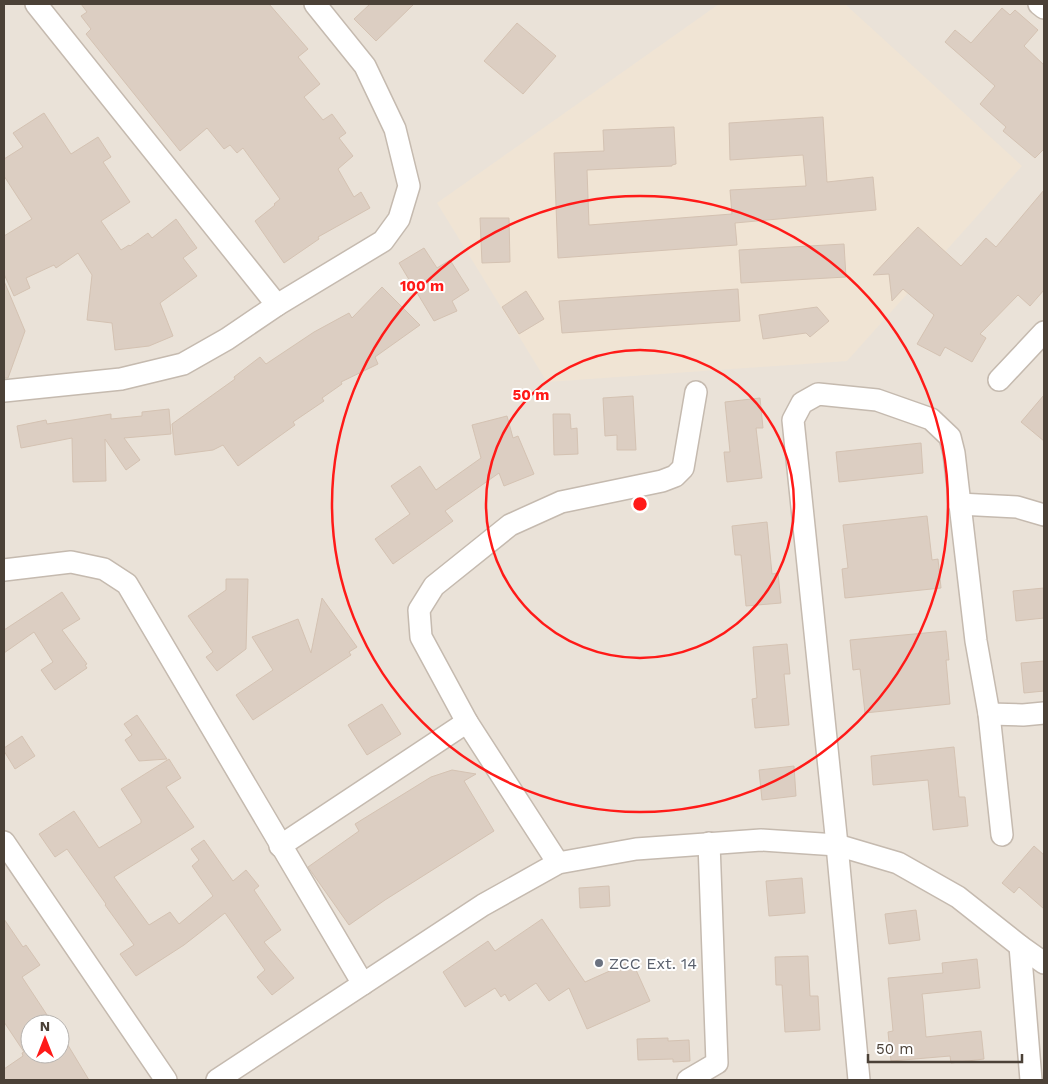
<svg xmlns="http://www.w3.org/2000/svg" width="1048" height="1084" viewBox="0 0 1048 1084" font-family="'Work Sans',sans-serif">
<rect width="100%" height="100%" fill="#f6f1ea"/>
<path fill="#eae2d8" fill-rule="evenodd" d="M4,4H1044V1080H4ZM30,1024H60V1054H30Z"/>
<path fill="#f0e4d4" d="M719,4H845L1022,166L847,361L547,382L437,203Z"/>
<g fill="#dccec2" stroke="#d4c2b2">
<path d="M81,4H269L308,49L298,57L320,84L304,97L323,120L332,114L346,133L339,138L353,156L338,169L354,197L361,192L370,208L318,237L319,239L284,263L255,221L275,205L274,204L280,199L243,148L237,153L230,145L224,149L207,128L180,151L86,34L91,29L81,16L87,12Z"/>
<path d="M370,4H414L376,41L354,19Z"/>
<path d="M1002,8L1010,15L1015,10L1038,30L1024,46L1044,65V149L1035,158L1003,131L1006,127L980,104L995,86L945,42L955,30L971,43Z"/>
<path d="M517,23L556,56L523,94L484,61Z"/>
<path d="M44,113L71,154L98,137L111,157L103,162L130,202L101,221L121,250L129,245L130,246L148,233L152,238L176,219L197,248L183,258L197,276L160,303L173,336L149,346L115,350L112,323L87,320L92,275L78,253L56,268L54,265L26,278L30,288L14,296L4,274V236L32,219L4,176V159L23,147L13,133Z"/>
<path d="M823,117L827,182L873,177L876,210L735,223L737,245L558,258L554,153L604,151L603,130L674,127L676,164L672,165V166L587,170L589,225L732,214L730,190L806,186L803,155L730,160L729,123Z"/>
<path d="M1044,190V290L1030,306L1018,295L980,334L986,338L972,362L945,347L940,356L917,344L934,315L903,289L892,301L889,274L873,275L918,227L961,266L986,238L996,247Z"/>
<path d="M480,218H509L510,262L482,263Z"/>
<path d="M844,244L846,277L741,283L739,250Z"/>
<path d="M424,248L437,268L450,260L469,290L452,301L457,311L434,321L399,263Z"/>
<path d="M4,281L25,331L8,378H4Z"/>
<path d="M382,287L420,325L375,357L378,364L341,382L342,384L322,398L324,401L293,422L295,425L238,466L223,445L213,450L175,455L172,424L235,379L234,377L260,357L266,364L314,332L349,313L352,318Z"/>
<path d="M738,289L740,321L562,333L559,301Z"/>
<path d="M526,291L544,319L519,334L502,307Z"/>
<path d="M817,307L829,321L810,337L806,333L763,339L759,315Z"/>
<path d="M1044,395V441L1021,422Z"/>
<path d="M633,396L636,450H617V435L605,436L603,398Z"/>
<path d="M760,398L763,428H756L762,478L727,482L724,452H730L725,402Z"/>
<path d="M169,409L171,434L124,438L140,460L126,470L105,439L106,481L73,482L72,438L21,448L17,426L46,420L47,424L111,414V419L142,416V412Z"/>
<path d="M553,414H570L571,429L577,428L578,454L554,455Z"/>
<path d="M507,416L513,438L518,436L534,474L504,486L499,473L445,511L453,521L393,564L375,539L410,514L391,486L420,466L436,490L481,458L472,425Z"/>
<path d="M921,443L923,473L839,482L836,452Z"/>
<path d="M927,516L932,560L938,559L941,588L845,598L842,569L848,568L843,525Z"/>
<path d="M767,522L772,574L778,573L781,603L746,606L741,555H735L732,526Z"/>
<path d="M226,579H248L246,649L217,671L206,657L213,652L188,616L226,590Z"/>
<path d="M1044,588V618L1016,621L1013,591Z"/>
<path d="M62,592L80,619L62,630L87,664L85,665L87,668L55,690L41,670L53,662L34,632L4,653V630Z"/>
<path d="M322,598L357,647L349,652L351,655L253,720L236,695L273,670L252,637L298,619L311,653Z"/>
<path d="M946,631L949,660H946L950,704L865,713L860,669L853,670L850,640Z"/>
<path d="M787,644L790,674H784L789,725L755,728L752,699L757,698L753,647Z"/>
<path d="M1044,661V691L1024,693L1021,663Z"/>
<path d="M382,704L401,734L367,755L348,725Z"/>
<path d="M137,715L167,759L139,761L125,740L132,735L124,724Z"/>
<path d="M22,736L35,756L15,769L4,751V748Z"/>
<path d="M954,747L959,797H965L968,826L933,830L928,780L873,785L871,756Z"/>
<path d="M169,759L181,778L166,787L194,827L114,877L149,925L170,912L179,924L213,896L192,866L199,860L191,849L204,840L233,881L246,870L259,886L254,890L281,930L264,942L294,978L272,995L257,977L265,970L225,913L184,945L136,976L120,954L134,945L105,905L106,904L67,849L55,857L39,834L74,811L99,848L141,823V820L121,789Z"/>
<path d="M794,766L796,796L762,800L759,770Z"/>
<path d="M452,770L476,774L464,781L494,831L385,900L349,925L308,867L359,831L355,824L431,777Z"/>
<path d="M1034,846L1044,855V909L1019,887L1014,893L1002,883Z"/>
<path d="M802,878L805,913L769,916L766,881Z"/>
<path d="M609,886L610,906L580,908L579,888Z"/>
<path d="M916,910L920,940L889,944L885,914Z"/>
<path d="M4,919L23,947L26,945L40,965L22,977L53,1024H30V1054H60V1032L89,1080H4V1069L23,1056L22,1053L24,1052L4,1022Z"/>
<path d="M542,919L585,982L632,961L650,1001L587,1029L569,988L549,1001L536,983L509,1001L505,994L501,997L495,988L465,1007L443,972L488,941L495,951Z"/>
<path d="M808,956L810,996H818L820,1030L785,1032L782,985H776L775,957Z"/>
<path d="M977,959L980,988L922,994L923,1001L926,1037L981,1031L984,1059L951,1063L950,1056L891,1061L888,1032L893,1031L888,978L943,973L942,963Z"/>
<path d="M668,1038V1041L689,1040L690,1061L673,1062V1059L638,1060L637,1039Z"/>
</g>
<g fill="none" stroke-linecap="round" stroke-linejoin="round">
<defs>
<g id="street">
<path d="M36,4L277,305"/>
<path d="M1039,4L1044,8"/>
<path d="M999,380L1044,332"/>
<path d="M4,391L121,379L183,364L227,339L277,305L383,241L399,219L409,186L395,129L365,66L315,4"/>
<path d="M959,504L1017,507L1044,515"/>
<path d="M4,570L71,562L104,569L127,584L363,984"/>
<path d="M989,714L1023,715L1044,713"/>
<path d="M4,842L166,1080"/>
<path d="M280,846L467,722"/>
<path d="M558,863L467,722L421,637L419,610L434,586L510,525L561,502L662,481L675,476L683,468L696,392"/>
<path d="M1020,946L1031,1080"/>
<path d="M217,1080L483,905L558,863L636,849L761,840L837,845L898,863L958,897L1020,946L1044,963"/>
<path d="M688,1080L717,1063L709,843"/>
<path d="M859,1080L837,845L793,420L802,403L818,394L877,400L931,419L950,437L954,453L976,641L989,714L1002,835"/>
</g>
</defs>
<use href="#street" stroke="#c5baaf" stroke-width="24"/>
<use href="#street" stroke="#fff" stroke-width="21"/>
</g>
<g fill="none" stroke="#ff1a18" stroke-width="2.5">
<circle cx="640" cy="504" r="154"/>
<circle cx="640" cy="504" r="308"/>
</g>
<circle fill="#6b7280" stroke="#fff" stroke-width="2" cx="599" cy="963" r="5"/>
<g text-anchor="middle" dominant-baseline="central" stroke-width="4" stroke-linejoin="round" paint-order="stroke">
<g font-size="16" fill="#5b616d" stroke="#fff" text-anchor="start">
<text x="609" y="963">ZCC Ext. 14</text>
</g>
</g>
<circle cx="640" cy="504" r="8" fill="#ff1a18" stroke="#fff" stroke-width="2.5"/>
<g font-size="15" text-anchor="middle" font-weight="bold" fill="#ff1a18" stroke="#fff" stroke-width="4" stroke-linejoin="round" paint-order="stroke">
<text x="422" y="291">100 m</text>
<text x="531" y="400">50 m</text>
</g>
<rect width="1048" height="1084" fill="none" stroke="#4b4137" stroke-width="10"/>
<g transform="translate(45 1039)"><circle r="24" fill="#ffffff" stroke="#b7b3af"/>
<path d="M0-4L9 19L0 12L-9 19Z" fill="#ff1a18"/>
<text y="-8" font-size="14" font-weight="bold" text-anchor="middle" fill="#4b4137">N</text>
</g>
<path d="M868 1054v8h154v-8" fill="none" stroke="#4b4137" stroke-width="2.5"/>
<text x="876" y="1054" font-size="15" fill="#4b4137" stroke="#ffffff" stroke-width="4" paint-order="stroke">50 m</text>
</svg>
